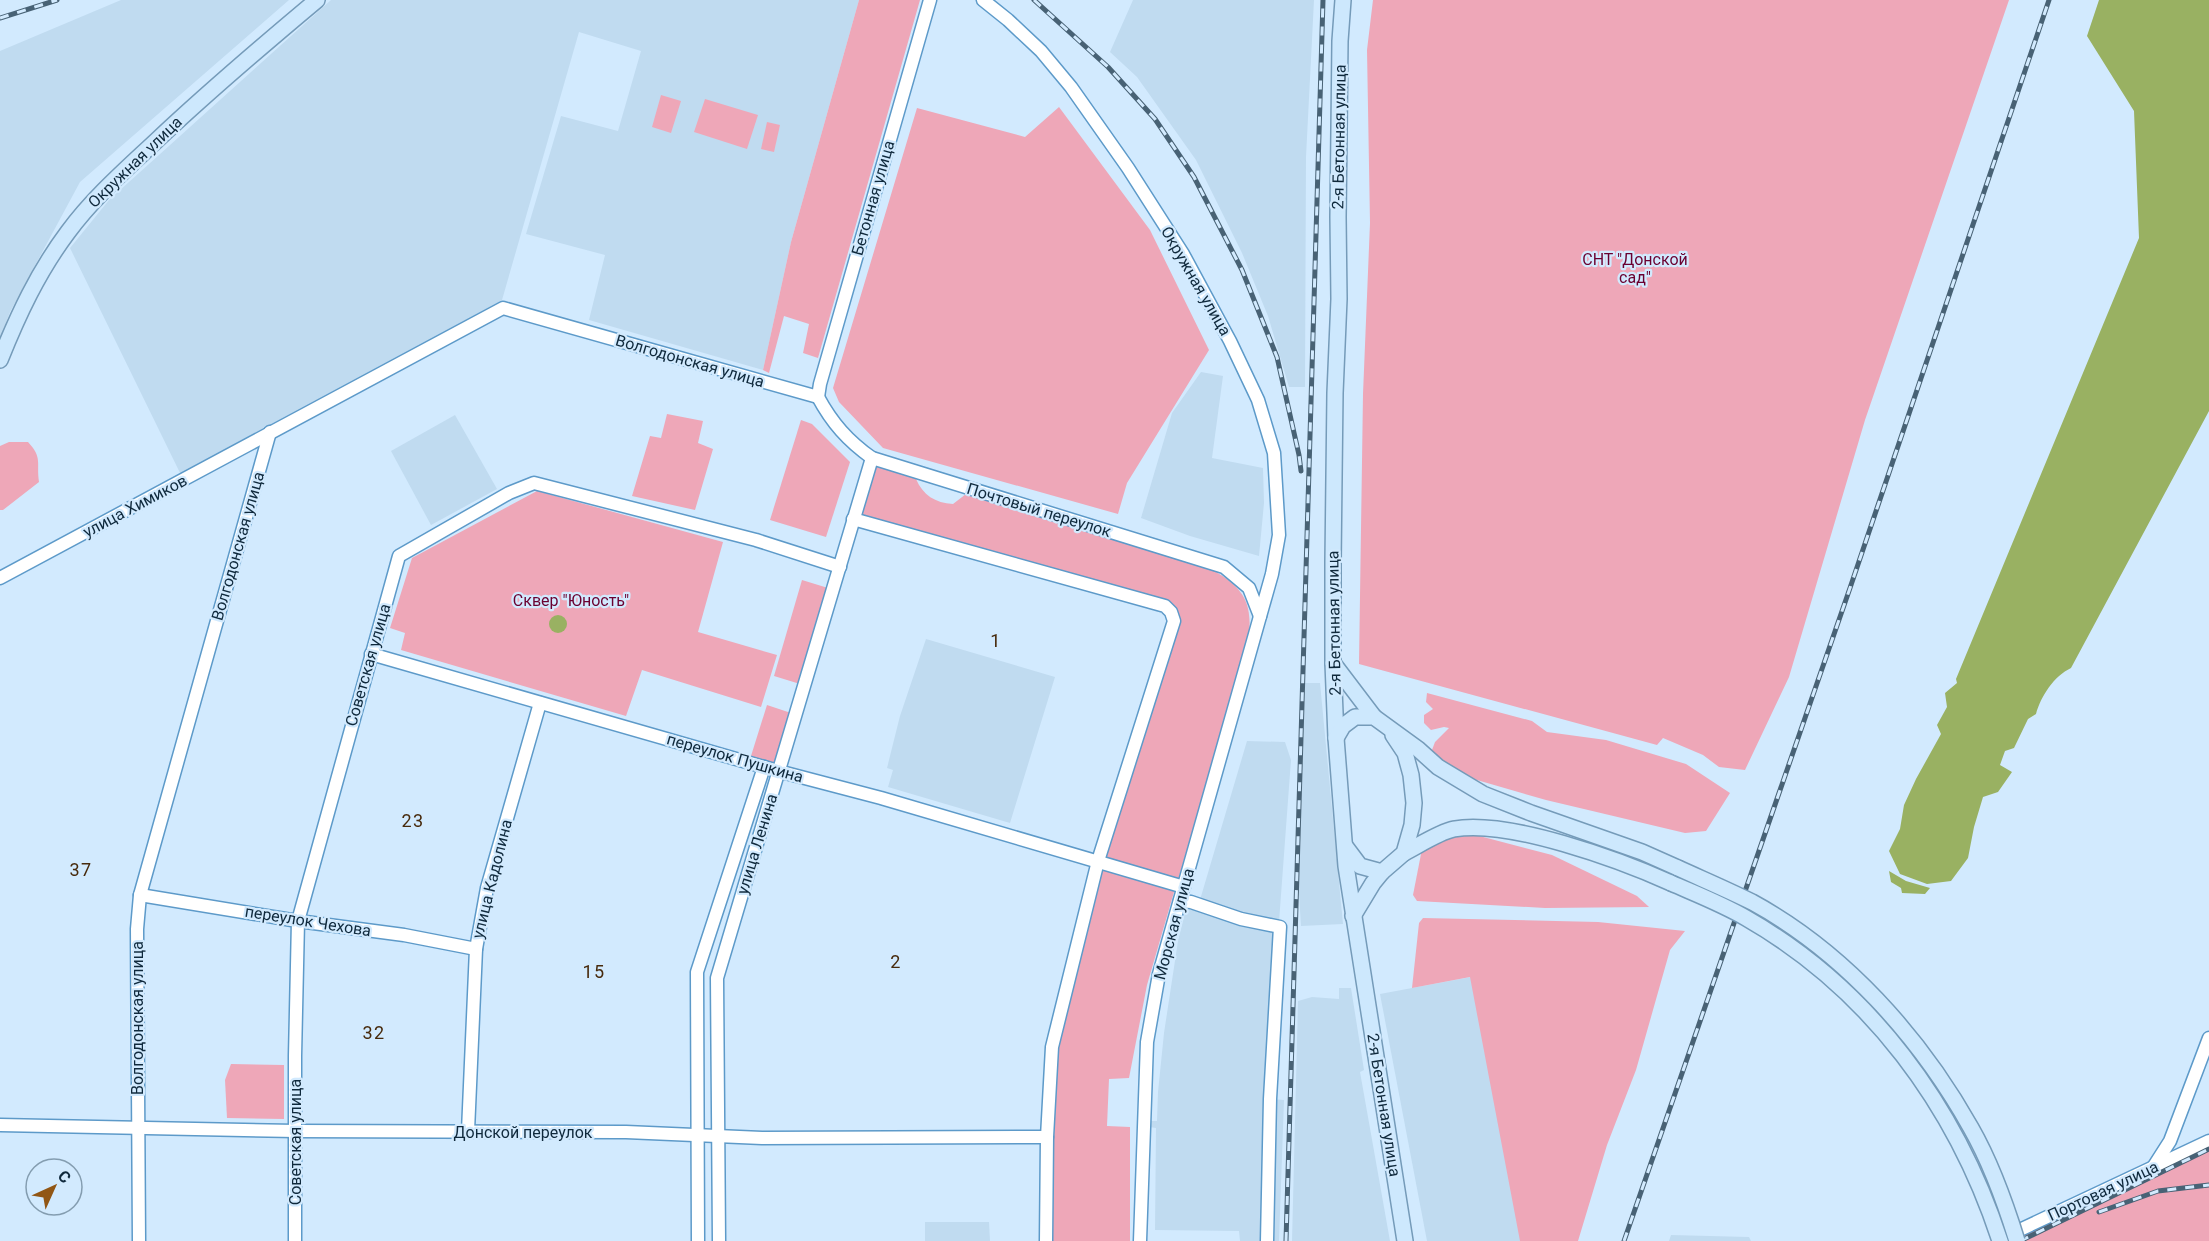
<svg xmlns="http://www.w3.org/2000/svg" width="2209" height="1241" viewBox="0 0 2209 1241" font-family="Roboto,sans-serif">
<rect width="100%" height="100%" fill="#d2eafe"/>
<g fill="#c0dbf0">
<path d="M121,0H289L80,182L10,312L0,339V51Z"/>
<path d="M331,0H859L791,242L763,370L589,320L605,255L526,234L561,116L618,131L641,51L579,32L502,300L182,477L70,248L109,200Z"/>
<path d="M1133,0H1314L1306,157L1305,387H1289L1268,316L1242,253L1196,160L1137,77L1110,52Z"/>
<path d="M1201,372L1223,376L1212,458L1263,468L1264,503L1259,556L1190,536L1141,518L1172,413Z"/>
<path d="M455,415L497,489L431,525L391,451Z"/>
<path d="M926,639L1055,677L1010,823L888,787L893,770L887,768L900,716Z"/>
<path d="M1305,683H1320L1343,924L1301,926L1298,877Z"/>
<path d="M1247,741L1285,742L1291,760L1279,922L1271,1099L1284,1100L1279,1241H1240L1239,1231L1155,1230L1156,1128L1149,1127V1121H1157L1158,1092L1164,1033L1178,941L1186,909L1197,910Z"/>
<path d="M1471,977L1521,1241H1427L1380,994Z"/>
<path d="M1339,988H1351L1364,1070L1360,1072L1390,1241H1292L1298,1001L1312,997L1339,999Z"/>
<path d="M925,1222H989L990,1241H925Z"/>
<path d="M1671,1235L1749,1237L1751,1241H1669Z"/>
</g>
<g fill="#eea7b8">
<path d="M859,0H920L818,358L803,353L809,324L784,316L769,373L763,370L791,242Z"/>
<path d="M1373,0H2009L1865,420L1789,677L1745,770L1719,767L1703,755L1663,738L1657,745L1359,664L1363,394L1370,223L1367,50Z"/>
<path d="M661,95L681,101L671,133L652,127Z"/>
<path d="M705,99L758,115L747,149L694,132Z"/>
<path d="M1059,107L1150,230L1209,350L1127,483L1118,514L883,448L839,402L833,388L917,108L1025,137Z"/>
<path d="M767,122L780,125L774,152L761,149Z"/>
<path d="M667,414L703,421L698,443L713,449L695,510L632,496L650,436L661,438Z"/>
<path d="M801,420L812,424L850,462L826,537L770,520Z"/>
<path d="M9,442H28C43,458 36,463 39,482L3,510H0V446Z"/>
<path d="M873,465L916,479C923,495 935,503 953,504L966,494L1202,564C1239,584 1255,597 1248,641L1178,880L1106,859L1104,856L1176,611L859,515Z"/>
<path d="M537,491L723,542L698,632L777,655L761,707L642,670L626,716L401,650L405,633L390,628L412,558Z"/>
<path d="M802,580L828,588L800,684L774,676Z"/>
<path d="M1427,693L1532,721L1547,732L1606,740L1686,764L1730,793L1706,831L1685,833L1546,800L1439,769L1429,758L1435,742L1449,728L1444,727L1431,730L1424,723V715L1433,709L1426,702Z"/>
<path d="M767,705L791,713L777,764L751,756Z"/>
<path d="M1434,832L1468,833L1552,855L1637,896L1649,907L1545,908L1417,901L1413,895L1422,849Z"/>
<path d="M1100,867L1173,888L1174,892L1147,985L1129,1078L1109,1079L1107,1126L1130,1127V1241H1051L1052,1044Z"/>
<path d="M1423,918L1598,922L1685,931L1670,950L1636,1070L1607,1145L1578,1241H1520L1470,977L1412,988L1419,923Z"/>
<path d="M231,1064L284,1065V1119L227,1118L225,1080Z"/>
<path d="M2209,1143V1241H2003Z"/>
</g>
<g fill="#99b162">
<path d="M2099,0H2209V411L2071,668C2054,676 2041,696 2036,714L2028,719L2014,748L2005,751L2000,765L2012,772L1998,792L1983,797L1974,827L1968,858L1951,881L1927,884L1900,874L1889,851L1900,829L1904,805L1916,779L1941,734L1937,725L1947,707L1945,693L1957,683L1956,679L2139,238L2134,111L2087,36Z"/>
<circle cx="558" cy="624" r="9"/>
<path d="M1889,871L1906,881L1930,888L1925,894L1902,893L1901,888L1891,882Z"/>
</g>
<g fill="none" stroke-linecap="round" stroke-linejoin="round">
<defs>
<g id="minor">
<path d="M983,0L1008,20L1041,51L1071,87L1128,168L1183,254L1230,341L1258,400L1274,453L1279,535L1272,574L1159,974L1147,1042L1140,1241"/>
<path d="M818,397C832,423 848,441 872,458L1224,567L1249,588L1260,616"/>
<path d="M818,397L820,384L930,0"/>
<path d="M853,519L1165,606L1171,612L1174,621L1098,861L1052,1047L1047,1137L1046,1241"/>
<path d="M0,578L503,308L818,397"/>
<path d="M371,654L778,771L881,798L1184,887"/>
<path d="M140,895L298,921L404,935L476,949"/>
<path d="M1180,901L1191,902L1241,919L1280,927L1270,1099L1267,1241"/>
<path d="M0,1125L296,1131L626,1132L762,1138L1047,1137"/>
<path d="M468,1131L476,949L487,888L540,703"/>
<path d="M2154,1166L2170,1141L2209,1038"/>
<path d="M2007,1236L2209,1141"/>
<path d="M139,1241L137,929L140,895L270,432"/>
<path d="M295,1241V1056L298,921L399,556L509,493L534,483L756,540L840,567"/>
<path d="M698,1241L697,972L764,767"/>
<path d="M719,1241L717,978L872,458"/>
</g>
<g id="major">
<path d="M1343,0L1340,41L1338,217L1339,299L1335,393L1333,562V663L1336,738L1346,866L1405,1241"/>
<path d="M0,360C18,315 38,272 68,232C93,198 125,170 156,141C208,92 262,46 317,0"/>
<path d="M1333,663L1374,717"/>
<path d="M1336,738L1343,726L1355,717H1374L1418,749L1438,767L1483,794L1531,813L1642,852L1678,868"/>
<path d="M1345,846L1360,866L1382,872L1404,853L1412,825L1414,803L1411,775L1405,753L1393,735"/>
<path d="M1404,853C1418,846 1439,832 1454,829C1508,819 1620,860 1671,883"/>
<path d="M1353,916L1373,883L1382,872"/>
</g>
</defs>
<use href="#minor" stroke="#5d9ac9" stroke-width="15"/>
<use href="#major" stroke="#759bb9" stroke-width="18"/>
<use href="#minor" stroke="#fff" stroke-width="12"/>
<use href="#major" stroke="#cde8fd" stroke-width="15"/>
<defs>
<g id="rail">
<path d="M1034,0L1108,67L1155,119L1194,177L1242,270L1277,357L1299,455L1301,471"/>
<path d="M0,18L57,0"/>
<path d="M2099,1212L2158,1191L2209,1185"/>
<path d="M1286,1241L1323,0"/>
<path d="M1624,1241L1850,588L2049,0"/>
<path d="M2020,1241L2209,1149"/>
</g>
</defs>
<use href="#rail" stroke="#486275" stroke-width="5"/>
<use href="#rail" stroke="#d2eafe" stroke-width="3" stroke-dasharray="9" stroke-linecap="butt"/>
<defs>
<g id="major-bridge">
<path d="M1678,868C1702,879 1728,890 1752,902C1844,952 1920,1037 1971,1128C1991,1163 2005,1202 2017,1241"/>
<path d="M1671,883C1696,894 1722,904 1746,918C1870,989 1956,1106 2000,1241"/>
</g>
</defs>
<use href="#major-bridge" stroke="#759bb9" stroke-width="18" stroke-linecap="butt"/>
<use href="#major-bridge" stroke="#cde8fd" stroke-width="15"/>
</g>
<g text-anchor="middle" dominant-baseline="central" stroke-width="4.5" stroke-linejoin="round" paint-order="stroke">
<g font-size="16" fill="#0f293c" stroke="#d2eafe">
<text transform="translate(1339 137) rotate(-89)">2-я Бетонная улица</text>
<text transform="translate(135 162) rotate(-44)">Окружная улица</text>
<text transform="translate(873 198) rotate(-74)">Бетонная улица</text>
<text transform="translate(1196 281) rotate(60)">Окружная улица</text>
<text transform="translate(690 361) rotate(16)">Волгодонская улица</text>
<text transform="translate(135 506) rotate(-28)">улица Химиков</text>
<text transform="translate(1039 510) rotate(17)">Почтовый переулок</text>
<text transform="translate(238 546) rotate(-74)">Волгодонская улица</text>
<text transform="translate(1334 623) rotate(-91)">2-я Бетонная улица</text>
<text transform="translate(368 665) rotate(-74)">Советская улица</text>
<text transform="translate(735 758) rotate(16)">переулок Пушкина</text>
<text transform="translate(757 844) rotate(-73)">улица Ленина</text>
<text transform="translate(492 879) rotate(-76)">улица Кадолина</text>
<text transform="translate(308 921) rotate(9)">переулок Чехова</text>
<text transform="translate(1174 924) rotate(-75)">Морская улица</text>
<text transform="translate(137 1018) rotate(-90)">Волгодонская улица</text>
<text transform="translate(1384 1105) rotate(81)">2-я Бетонная улица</text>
<text x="523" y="1132">Донской переулок</text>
<text transform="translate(295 1142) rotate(-90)">Советская улица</text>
<text transform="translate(2103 1191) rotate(-25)">Портовая улица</text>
</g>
<g font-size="16" fill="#6a0030" stroke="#d2eafe">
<text x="1635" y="259">СНТ "Донской<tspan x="1635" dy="18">сад"</tspan></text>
<text x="571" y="600">Сквер "Юность"</text>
</g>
<g font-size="18" letter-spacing="1.5" fill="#472a0c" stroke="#d2eafe">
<text x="996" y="640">1</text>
<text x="413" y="820">23</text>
<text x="81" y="869">37</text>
<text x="896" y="961">2</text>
<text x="594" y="971">15</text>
<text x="374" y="1032">32</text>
</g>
</g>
<g transform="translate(54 1187) rotate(45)"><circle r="28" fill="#d2eafe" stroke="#849db0" stroke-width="1.5"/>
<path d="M0-4.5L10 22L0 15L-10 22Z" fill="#915614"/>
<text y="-9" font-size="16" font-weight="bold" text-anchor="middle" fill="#0f293c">С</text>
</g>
</svg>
